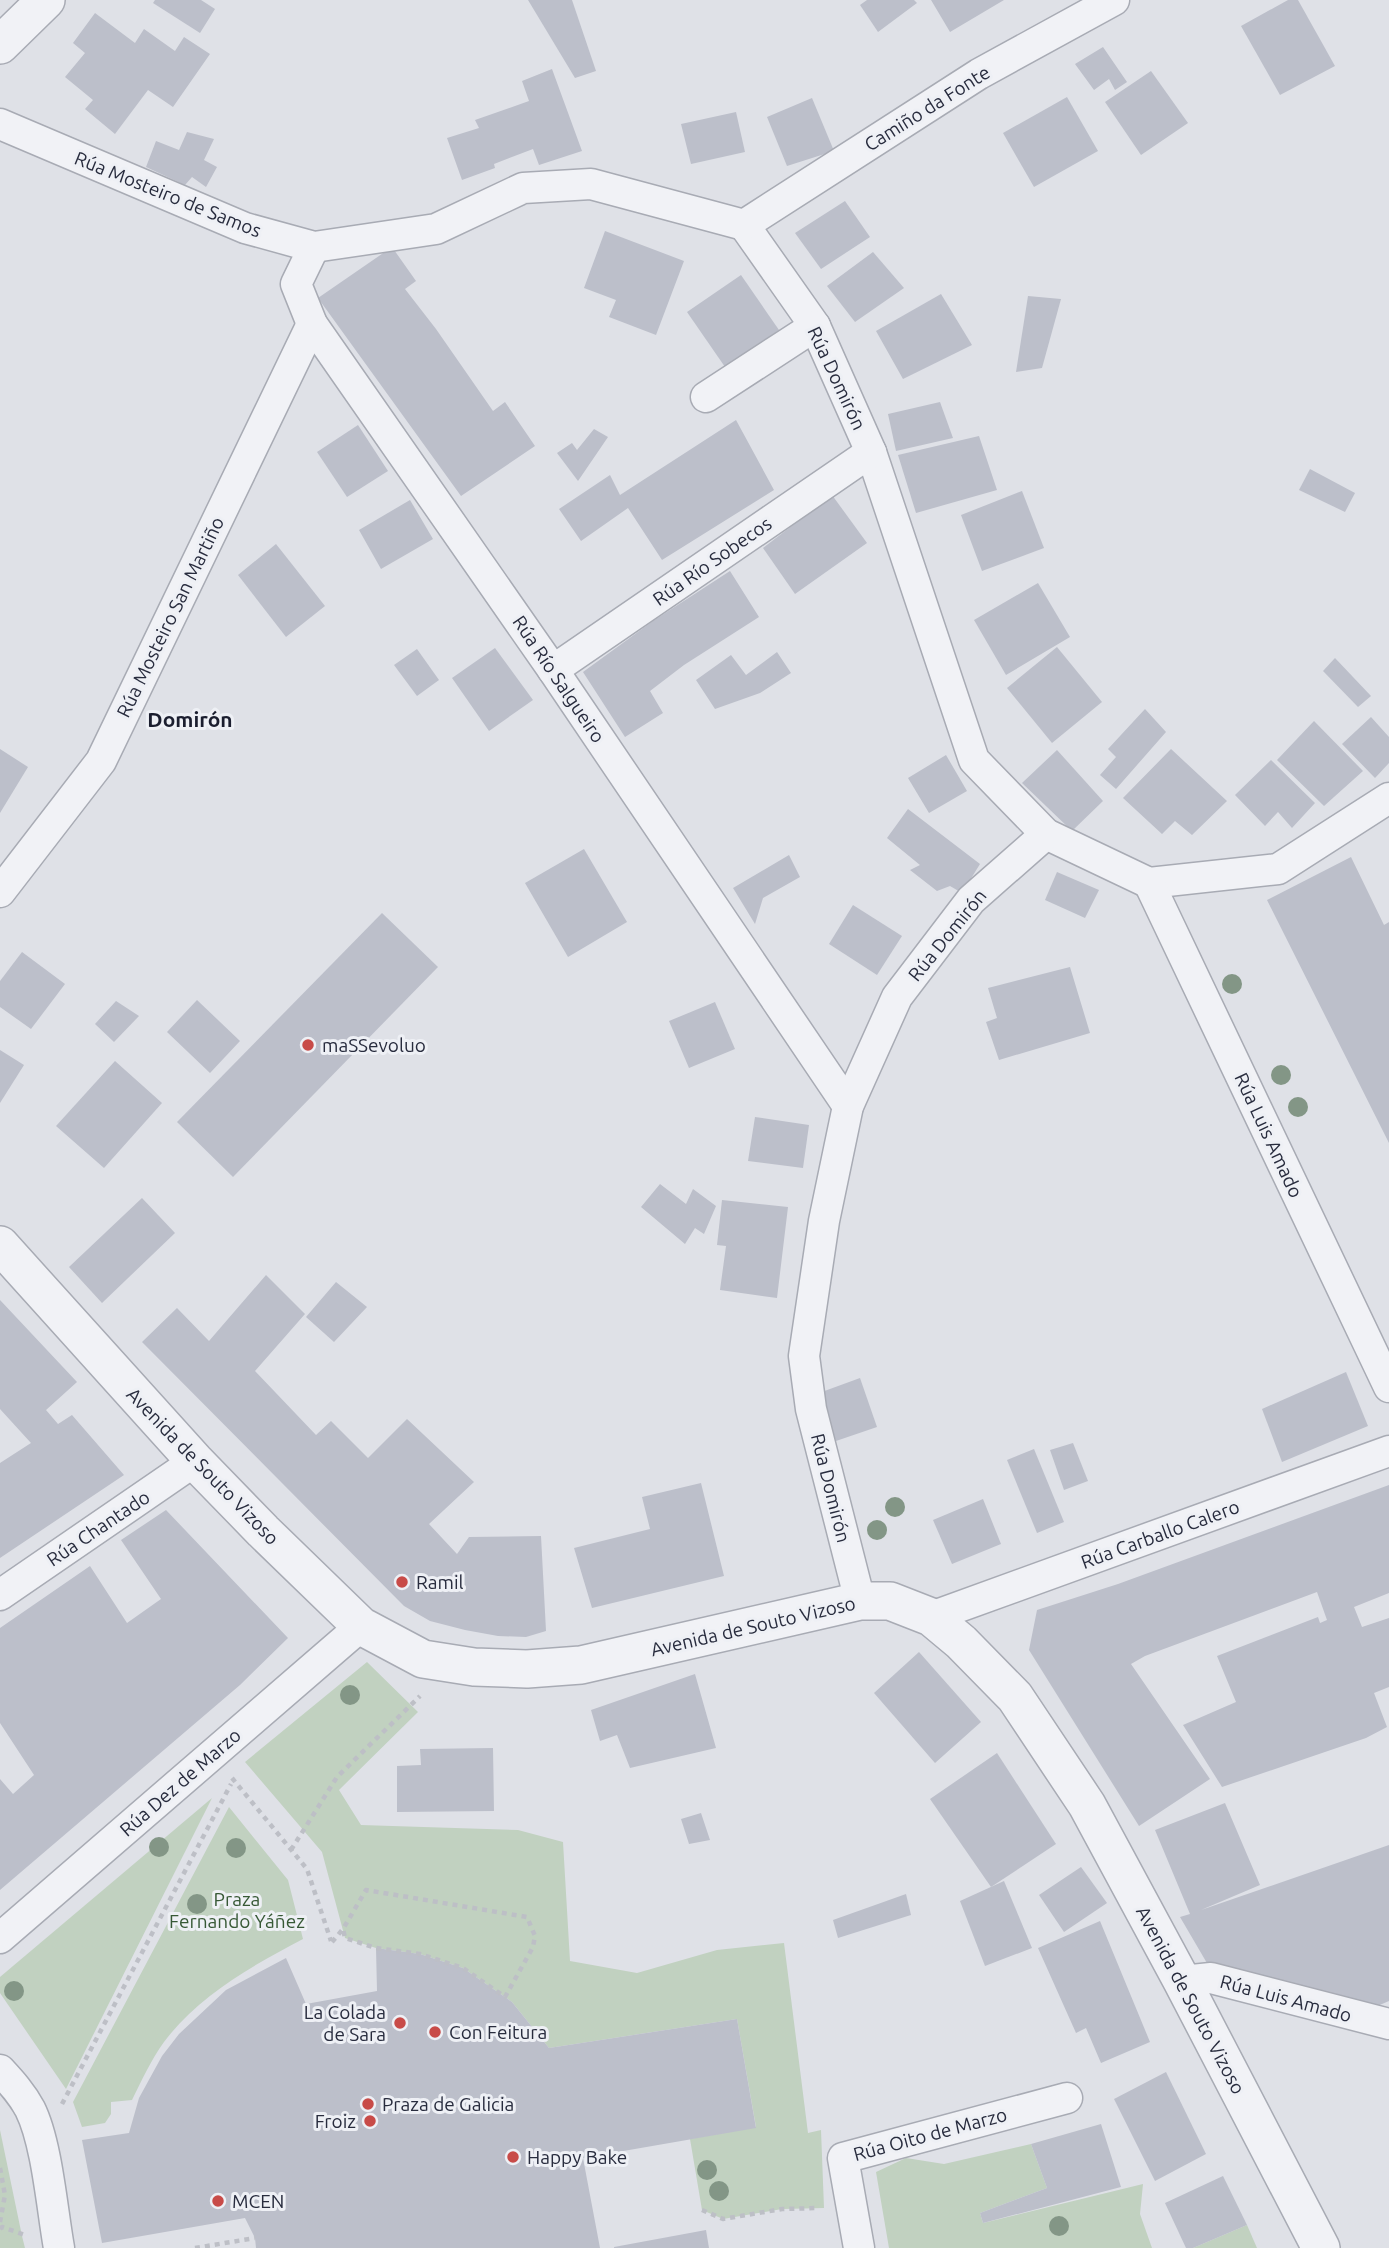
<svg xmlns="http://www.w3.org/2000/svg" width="1389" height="2248" viewBox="0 0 1389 2248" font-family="Ubuntu,sans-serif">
<rect width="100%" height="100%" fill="#dfe1e7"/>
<g fill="#c1d1c0">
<path d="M367,1662L418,1712L339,1790L361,1825L518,1830L563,1842L570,1961L637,1973L717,1950L784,1943L808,2133L821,2130L824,2208L782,2209L723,2219L702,2210L690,2139L756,2127L737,2019L549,2048L512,2002L463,1968L420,1954L376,1948L345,1938L322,1852L245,1762Z"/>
<path d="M212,1798L66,2089L0,1993V1977Z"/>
<path d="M229,1807L288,1880L303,1939C252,1966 199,1995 164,2042C151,2060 142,2080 132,2100L111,2102V2114L105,2123L82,2127L73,2102Z"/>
<path d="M0,2130L22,2236L25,2248H0Z"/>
<path d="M1031,2144L1047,2188L980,2213L983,2223L1143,2184L1140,2214L1152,2248H889L876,2172L906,2158L944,2164Z"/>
<path d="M1247,2225L1257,2248H1193Z"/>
</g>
<g fill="#bcbfca">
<path d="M155,0H201L215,9L200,33L153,3Z"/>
<path d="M528,0H572L596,71L575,78Z"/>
<path d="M867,0H914L917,3L878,32L860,5Z"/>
<path d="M931,0H1004L950,32Z"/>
<path d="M1288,0H1298L1335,66L1280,95L1241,26Z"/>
<path d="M95,13L135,43L144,29L175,51L184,37L210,54L173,107L148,90L115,134L85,109L93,100L65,77L85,53L73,43Z"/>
<path d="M1103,47L1127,82L1115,90L1109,79L1094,90L1075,64Z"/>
<path d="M552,69L582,151L539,165L533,149L494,164L495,168L462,180L447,138L479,128L475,120L529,101L522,81Z"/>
<path d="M1151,71L1188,123L1141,155L1105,102Z"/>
<path d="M1067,97L1098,151L1034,187L1003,133Z"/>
<path d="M812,98L834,151L787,166L767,117Z"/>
<path d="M736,112L745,152L691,164L681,124Z"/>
<path d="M187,132L214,139L204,160L217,167L206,187L192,177L185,185L146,167L156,141L179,150Z"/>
<path d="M845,201L870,237L821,269L795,233Z"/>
<path d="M605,231L684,261L656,335L609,317L616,300L584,288Z"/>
<path d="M392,247L416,281L405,289L436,329L493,411L505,402L535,446L461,496L318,298Z"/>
<path d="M873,252L904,288L855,322L827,286Z"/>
<path d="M741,275L779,330L725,367L687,312Z"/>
<path d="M941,294L972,345L903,379L876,331Z"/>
<path d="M1028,296L1061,299L1042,368L1016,372Z"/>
<path d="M940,402L953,438L896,451L888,414Z"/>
<path d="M736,420L774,490L662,560L628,508L581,541L559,509L610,475L620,495Z"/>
<path d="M358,425L388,471L347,497L317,452Z"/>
<path d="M594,429L608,437L578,481L557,453L572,443L577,450Z"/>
<path d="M979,436L997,490L916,513L898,455Z"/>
<path d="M1310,469L1355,493L1345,512L1299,490Z"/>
<path d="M1022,491L1044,548L982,571L961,515Z"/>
<path d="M832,495L867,543L795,594L763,548Z"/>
<path d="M410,500L433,539L381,569L359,530Z"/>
<path d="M276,544L325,606L286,637L238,575Z"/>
<path d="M730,571L759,617L684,665L650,691L663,713L625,737L583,672L653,621Z"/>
<path d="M1038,583L1070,637L1006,675L974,620Z"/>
<path d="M1057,647L1102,702L1052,743L1007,688Z"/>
<path d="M495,648L533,700L489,731L452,678Z"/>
<path d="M417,649L439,680L417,696L394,665Z"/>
<path d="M777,652L791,673L760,693L715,709L696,680L731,655L746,675Z"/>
<path d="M1335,658L1371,696L1358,707L1323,671Z"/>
<path d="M1145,709L1166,732L1116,789L1100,775L1116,757L1108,749Z"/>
<path d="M1371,717L1389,737V763L1375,778L1342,744Z"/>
<path d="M1314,721L1363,771L1324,806L1277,760Z"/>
<path d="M0,749L28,767L0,813Z"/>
<path d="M1171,749L1227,801L1192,835L1175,821L1162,834L1123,798Z"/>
<path d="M1057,750L1103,801L1072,831L1022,783Z"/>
<path d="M946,755L967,791L929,813L908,778Z"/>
<path d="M1271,760L1315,803L1292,828L1278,812L1265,826L1235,795Z"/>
<path d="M908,809L980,864L962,893L950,886L937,891L910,870L920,865L887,838Z"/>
<path d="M584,849L627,922L568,957L525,883Z"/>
<path d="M789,855L800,877L763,898L755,924L733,888Z"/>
<path d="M1351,857L1384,925L1389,922V1143L1267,900Z"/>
<path d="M1057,872L1099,890L1085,918L1045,900Z"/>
<path d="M853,905L902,936L877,975L829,944Z"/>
<path d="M382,913L438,967L233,1177L177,1122Z"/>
<path d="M22,952L65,984L31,1029L0,1007V981Z"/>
<path d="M1070,967L1090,1033L999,1060L986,1022L997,1018L988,988Z"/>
<path d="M197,1000L240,1041L210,1073L167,1032Z"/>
<path d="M116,1001L139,1016L114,1042L95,1024Z"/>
<path d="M715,1002L735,1049L689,1068L669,1021Z"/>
<path d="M0,1050L24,1065L0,1103Z"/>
<path d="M115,1061L162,1103L104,1168L56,1126Z"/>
<path d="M755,1117L809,1125L803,1168L748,1161Z"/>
<path d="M660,1184L686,1204L693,1189L716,1206L704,1234L695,1228L685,1244L641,1207Z"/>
<path d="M142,1198L175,1233L102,1303L69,1267Z"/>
<path d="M722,1200L788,1207L777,1298L720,1290L726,1246L717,1245Z"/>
<path d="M266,1275L305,1314L255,1371L316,1435L331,1421L368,1458L407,1419L474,1482L429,1524L457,1554L469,1537L541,1536L546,1631L526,1637L498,1636L465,1630L430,1621L404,1606L142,1342L177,1308L209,1341Z"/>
<path d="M336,1282L367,1307L334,1342L306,1317Z"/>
<path d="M0,1300L77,1382L46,1410L58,1424L72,1415L124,1475L0,1558V1463L31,1443L0,1409Z"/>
<path d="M1346,1372L1368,1426L1282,1462L1262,1409Z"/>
<path d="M860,1378L877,1427L836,1441L819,1393Z"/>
<path d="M1073,1443L1088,1481L1064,1490L1050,1450Z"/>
<path d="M1034,1449L1064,1522L1037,1533L1007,1460Z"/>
<path d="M701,1483L724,1576L592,1608L574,1548L650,1529L642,1497Z"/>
<path d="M1389,1485V1593L1354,1607L1362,1627L1389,1618V1687L1374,1693L1387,1727L1366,1738L1222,1787L1183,1725L1236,1702L1217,1656L1318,1617L1320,1623L1327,1620L1317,1592L1145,1656L1131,1664L1210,1779L1139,1826L1029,1650L1037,1610L1118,1584Z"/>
<path d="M983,1499L1001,1544L952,1564L933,1520Z"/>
<path d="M166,1510L288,1638L240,1685L0,1890V1779L13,1794L34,1775L0,1723V1628L90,1566L127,1623L161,1599L121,1540Z"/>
<path d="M919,1652L981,1722L935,1763L874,1693Z"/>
<path d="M695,1674L716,1748L630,1768L617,1735L600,1741L591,1710Z"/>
<path d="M493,1748L494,1811L397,1812V1766L421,1765L420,1749Z"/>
<path d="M997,1753L1056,1844L991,1887L930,1799Z"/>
<path d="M1225,1803L1260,1885L1201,1910L1389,1845V2001L1368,2010L1211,1970L1180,1917L1190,1914L1155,1830Z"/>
<path d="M701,1813L710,1840L689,1844L681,1819Z"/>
<path d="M1081,1867L1107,1903L1064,1932L1039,1895Z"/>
<path d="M1004,1881L1032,1948L985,1966L960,1901Z"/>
<path d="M906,1894L911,1915L838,1938L833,1920Z"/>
<path d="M1100,1921L1150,2042L1101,2063L1086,2028L1076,2033L1038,1948Z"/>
<path d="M376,1948L420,1954L463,1968L512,2002L549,2048L737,2019L756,2128L583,2158L600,2248H256L255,2238L245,2218L102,2243L82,2140L129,2133L139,2098L162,2056L179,2034L226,1990L286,1958L306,2004L377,1991Z"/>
<path d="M1166,2072L1206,2154L1155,2181L1114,2099Z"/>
<path d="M1101,2124L1121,2187L983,2223L980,2213L1047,2188L1031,2144Z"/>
<path d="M1223,2176L1247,2225L1193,2248H1186L1165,2203Z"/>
<path d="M706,2230L709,2248H614V2247Z"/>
</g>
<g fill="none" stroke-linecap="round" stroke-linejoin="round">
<defs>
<g id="minor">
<path d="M0,124L245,228L314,247L436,229L523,188L591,184L744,225"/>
<path d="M744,225L815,326L871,452L974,760L1046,834L1149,883L1278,869L1389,798"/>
<path d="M744,225L979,74L1114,0"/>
<path d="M314,247L296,284L312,324L553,670L848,1106"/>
<path d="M706,397L815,326"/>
<path d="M553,670L871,452"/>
<path d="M1149,883L1389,1387"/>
<path d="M0,892L101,761L312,324"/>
<path d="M0,1595L195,1461"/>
<path d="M860,1601L811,1409L804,1356L824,1221L848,1106L897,997L971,900L1046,834"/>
<path d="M931,1617L1389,1451"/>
<path d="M0,1938L361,1626"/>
<path d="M1182,1981L1211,1978L1389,2024"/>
<path d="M0,2070C12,2083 22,2094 30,2109C47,2143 52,2209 59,2248"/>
<path d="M859,2248L843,2158L1067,2098"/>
</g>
<g id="tertiary">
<path d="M0,45L46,0"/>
<path d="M0,1245L195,1461L263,1531L361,1626L423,1659L474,1667L527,1669L581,1665L860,1601H890L931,1617L961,1642L1015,1697L1087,1805L1182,1981L1321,2248"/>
</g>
</defs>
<use href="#minor" stroke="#a8abb4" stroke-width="33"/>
<use href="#tertiary" stroke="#a8abb4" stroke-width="40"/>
<g stroke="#bdbfc6" stroke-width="4.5" stroke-dasharray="5 5" stroke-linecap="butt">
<path d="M232,1778L307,1869L331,1941"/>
<path d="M291,1850L337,1777L420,1696"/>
<path d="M332,1942L343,1929L366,1890L527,1917L535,1936L533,1947L505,1997L463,1968L420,1954L376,1948L345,1938L343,1929"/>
<path d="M62,2104L231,1784"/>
<path d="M0,2168L5,2195L0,2222"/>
<path d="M702,2210L723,2219L782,2209L818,2208"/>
<path d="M0,2229L2,2227L25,2235"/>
<path d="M195,2248L255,2238"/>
</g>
<use href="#minor" stroke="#f1f2f6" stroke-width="30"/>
<use href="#tertiary" stroke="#f1f2f6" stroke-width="37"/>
</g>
<g fill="#839686">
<circle cx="1232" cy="984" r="10"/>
<circle cx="1281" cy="1075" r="10"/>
<circle cx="1298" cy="1107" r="10"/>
<circle cx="895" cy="1507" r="10"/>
<circle cx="877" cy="1530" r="10"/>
<circle cx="350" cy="1695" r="10"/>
<circle cx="159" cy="1847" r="10"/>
<circle cx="236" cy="1848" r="10"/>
<circle cx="197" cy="1904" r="10"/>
<circle cx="14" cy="1991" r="10"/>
<circle cx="707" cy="2170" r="10"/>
<circle cx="719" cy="2191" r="10"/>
<circle cx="1059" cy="2226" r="10"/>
</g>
<g fill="#c84b48" stroke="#eef0f5" stroke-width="2.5">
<circle cx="308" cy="1045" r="7"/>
<circle cx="402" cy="1582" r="7"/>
<circle cx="400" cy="2023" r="7"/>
<circle cx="435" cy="2032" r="7"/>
<circle cx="368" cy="2104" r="7"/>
<circle cx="370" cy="2121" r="7"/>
<circle cx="513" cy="2157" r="7"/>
<circle cx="218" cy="2201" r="7"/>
</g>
<g text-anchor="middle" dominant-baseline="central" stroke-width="6" stroke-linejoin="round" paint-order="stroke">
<g font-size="19" fill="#282c3e" stroke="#eef0f5">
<text transform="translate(927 108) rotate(-32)">Camiño da Fonte</text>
<text transform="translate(168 194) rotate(22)">Rúa Mosteiro de Samos</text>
<text transform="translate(837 378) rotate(65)">Rúa Domirón</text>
<text transform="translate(712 561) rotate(-35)">Rúa Río Sobecos</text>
<text transform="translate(170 617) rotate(-64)">Rúa Mosteiro San Martiño</text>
<text transform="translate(559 679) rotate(56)">Rúa Río Salgueiro</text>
<text transform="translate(947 935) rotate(-51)">Rúa Domirón</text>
<text transform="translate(1269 1135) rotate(65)">Rúa Luis Amado</text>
<text transform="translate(203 1466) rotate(46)">Avenida de Souto Vizoso</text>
<text transform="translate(831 1488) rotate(76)">Rúa Domirón</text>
<text transform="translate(98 1528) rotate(-34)">Rúa Chantado</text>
<text transform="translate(1160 1534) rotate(-20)">Rúa Carballo Calero</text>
<text transform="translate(753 1626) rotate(-13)">Avenida de Souto Vizoso</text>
<text transform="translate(180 1782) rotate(-41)">Rúa Dez de Marzo</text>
<text transform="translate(1286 1998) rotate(15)">Rúa Luis Amado</text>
<text transform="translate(1191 2000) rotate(62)">Avenida de Souto Vizoso</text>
<text transform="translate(930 2134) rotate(-15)">Rúa Oito de Marzo</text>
</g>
<g font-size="19" fill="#282c3e" stroke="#eef0f5" text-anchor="start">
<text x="322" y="1045">maSSevoluo</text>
<text x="416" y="1582">Ramil</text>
<text x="386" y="2012" text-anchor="end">La Colada<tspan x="386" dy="22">de Sara</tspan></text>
<text x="449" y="2032">Con Feitura</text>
<text x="382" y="2104">Praza de Galicia</text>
<text x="356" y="2121" text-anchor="end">Froiz</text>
<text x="527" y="2157">Happy Bake</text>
<text x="232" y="2201">MCEN</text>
</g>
<g font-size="19" fill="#375936" stroke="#eef0f5">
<text x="237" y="1899">Praza<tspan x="237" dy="22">Fernando Yáñez</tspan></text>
</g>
<g font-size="21" font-weight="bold" fill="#1b1e2f" stroke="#eef0f5">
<text x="190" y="719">Domirón</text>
</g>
</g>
</svg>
